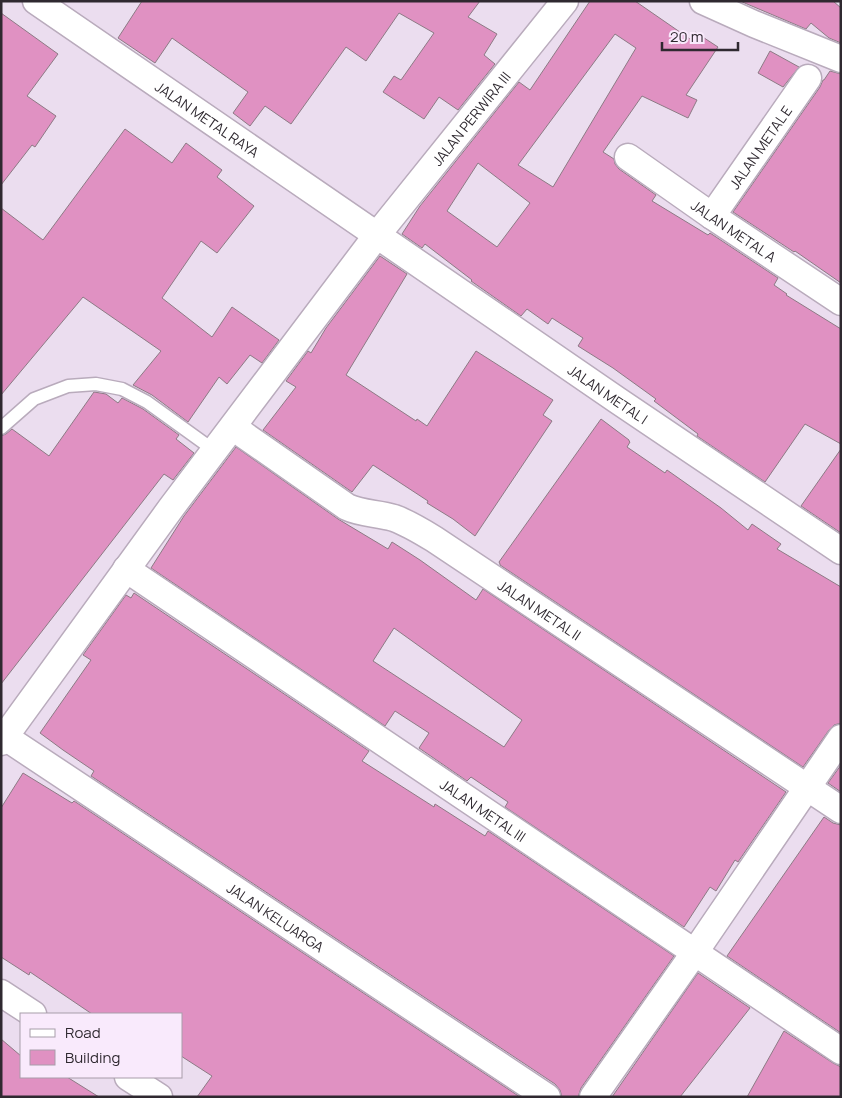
<svg xmlns="http://www.w3.org/2000/svg" width="842" height="1098" viewBox="0 0 842 1098" font-family="Manrope,sans-serif">
<rect width="100%" height="100%" fill="#ebddef"/>
<g fill="#e091c2" stroke="#8d7a85" fill-rule="evenodd">
<path d="M142,1H480L468,17L497,34L484,55L495,64L458,110L439,97L424,119L383,92L394,76L401,80L434,33L399,13L366,61L346,47L291,124L265,106L250,126L233,113L248,92L172,38L155,63L118,38Z"/>
<path d="M590,1H635L690,39L695,32L718,47L686,95L697,100L688,118L642,96L603,152L614,159L615,164L619,169L656,195L652,201L708,235L710,233L778,278L774,285L787,294L786,295L841,329V444L805,424L765,482L697,436L698,434L654,401L656,399L613,368L578,346L583,338L552,318L548,324L527,309L521,316L471,281L472,280L425,244L422,248L402,234L420,206L519,82L530,90ZM615,34L636,48L553,187L518,165ZM478,163L530,203L497,247L447,211Z"/>
<path d="M740,1H833L841,8V43L829,38L811,23L806,29Z"/>
<path d="M1,13L58,54L27,96L56,116L35,147L32,145L1,185Z"/>
<path d="M770,51L799,67L783,87L758,73Z"/>
<path d="M830,71L841,74V283L795,251L794,252L733,212L820,87L823,80H824Z"/>
<path d="M125,129L172,163L186,143L222,170L217,177L254,206L217,253L201,241L162,298L212,337L232,307L279,340L262,363L250,355L227,384L219,377L188,422L152,395L133,385L161,351L83,297L1,395V208L43,240Z"/>
<path d="M380,256L407,274L346,375L416,421L417,419L427,426L476,351L553,400L543,415L552,421L475,536L453,519L427,503L428,501L373,465L352,492L263,430L296,387L286,381L308,351L311,353L326,328Z"/>
<path d="M94,392L106,394L118,403L122,398L143,409L179,435L176,439L194,453L173,480L164,474L1,684V436L6,434L12,429L49,456Z"/>
<path d="M601,419L629,440V441L630,442L627,447L665,473L667,470L721,508L748,530L752,524L781,544L777,549L841,587V723L834,725L829,730L803,767L500,565V564L499,562Z"/>
<path d="M236,447L338,519L388,549L392,542L420,560L476,600L483,589L786,792L738,862L735,860L716,891L710,887L684,927L505,807L508,802L471,777L467,781L419,748L429,733L395,711L385,726L151,568L184,516ZM394,628L522,720L504,747L373,661Z"/>
<path d="M841,449V533L801,506Z"/>
<path d="M134,593L369,751L362,761L434,807L435,804L485,836L488,831L674,956L581,1088L578,1097H562L560,1090L555,1084L91,776L94,771L63,750L40,733L91,660L83,655L126,595L131,598Z"/>
<path d="M841,765V792L828,783Z"/>
<path d="M23,773L72,803L74,801L520,1097H197L212,1076L181,1056V1014H92L30,972L29,975L1,957V808Z"/>
<path d="M824,817L833,823L841,825V1033L727,956Z"/>
<path d="M698,973L750,1008L680,1097H612Z"/>
<path d="M784,1031L833,1063L841,1067V1097H747Z"/>
<path d="M1,1039L21,1056V1077H67L99,1097H1Z"/>
</g>
<g fill="none" stroke-linecap="round" stroke-linejoin="round">
<defs>
<path id="lane" d="M1,428L34,399L68,386L96,384L122,389L147,402L215,451"/>
<g id="street">
<path id="s1" d="M36,1L617,400L841,551"/>
<path d="M703,1L754,24L841,59"/>
<path id="s2" d="M628,157L712,216L841,302"/>
<path id="s3" d="M712,216L808,78"/>
<path id="s4" d="M234,426L244,435L347,507C362,514 378,513 394,518C408,523 421,531 434,539L841,810"/>
<path id="s5" d="M126,569L841,1051"/>
<path id="s6" d="M5,737L547,1097"/>
<path id="s7" d="M1,742L171,508L377,235L565,1"/>
<path d="M1,993L33,1014"/>
<path d="M128,1077L159,1097"/>
<path d="M593,1097L695,952L841,738"/>
</g>
</defs>
<use href="#lane" stroke="#b9abbc" stroke-width="15"/>
<use href="#street" stroke="#b9abbc" stroke-width="29"/>
<use href="#lane" stroke="#fff" stroke-width="12"/>
<use href="#street" stroke="#fff" stroke-width="26"/>
</g>
<g text-anchor="middle" dominant-baseline="central" stroke-width="4" stroke-linejoin="round" paint-order="stroke">
<g font-size="14" fill="#2f2930" stroke="#f9eafc">
<text stroke="none"><textPath href="#s1" startOffset="208">JALAN METAL RAYA</textPath></text>
<text stroke="none"><textPath href="#s7" startOffset="781">JALAN PERWIRA III</textPath></text>
<text stroke="none"><textPath href="#s3" startOffset="84">JALAN METAL E</textPath></text>
<text stroke="none"><textPath href="#s2" startOffset="129">JALAN METAL A</textPath></text>
<text stroke="none"><textPath href="#s1" startOffset="694">JALAN METAL I</textPath></text>
<text stroke="none"><textPath href="#s4" startOffset="360">JALAN METAL II</textPath></text>
<text stroke="none"><textPath href="#s5" startOffset="431">JALAN METAL III</textPath></text>
<text stroke="none"><textPath href="#s6" startOffset="325">JALAN KELUARGA</textPath></text>
</g>
</g>
<rect width="842" height="1098" fill="none" stroke="#2f2930" stroke-width="5"/>
<rect x="20" y="1013" width="162" height="65" fill="#f9eafc" stroke="#a89daa"/>
<rect x="30" y="1029" width="25" height="8" fill="#ffffff" stroke="#a89daa"/>
<text x="65" y="1038" font-size="15" fill="#2f2930">Road</text>
<rect x="30" y="1050" width="25" height="15" fill="#e091c2" stroke="#a89daa"/>
<text x="65" y="1063" font-size="15" fill="#2f2930">Building</text>
<path d="M662 42v8h76v-8" fill="none" stroke="#2f2930" stroke-width="2.5"/>
<text x="670" y="42" font-size="15" fill="#2f2930" stroke="#f9eafc" stroke-width="4" paint-order="stroke">20 m</text>
</svg>
